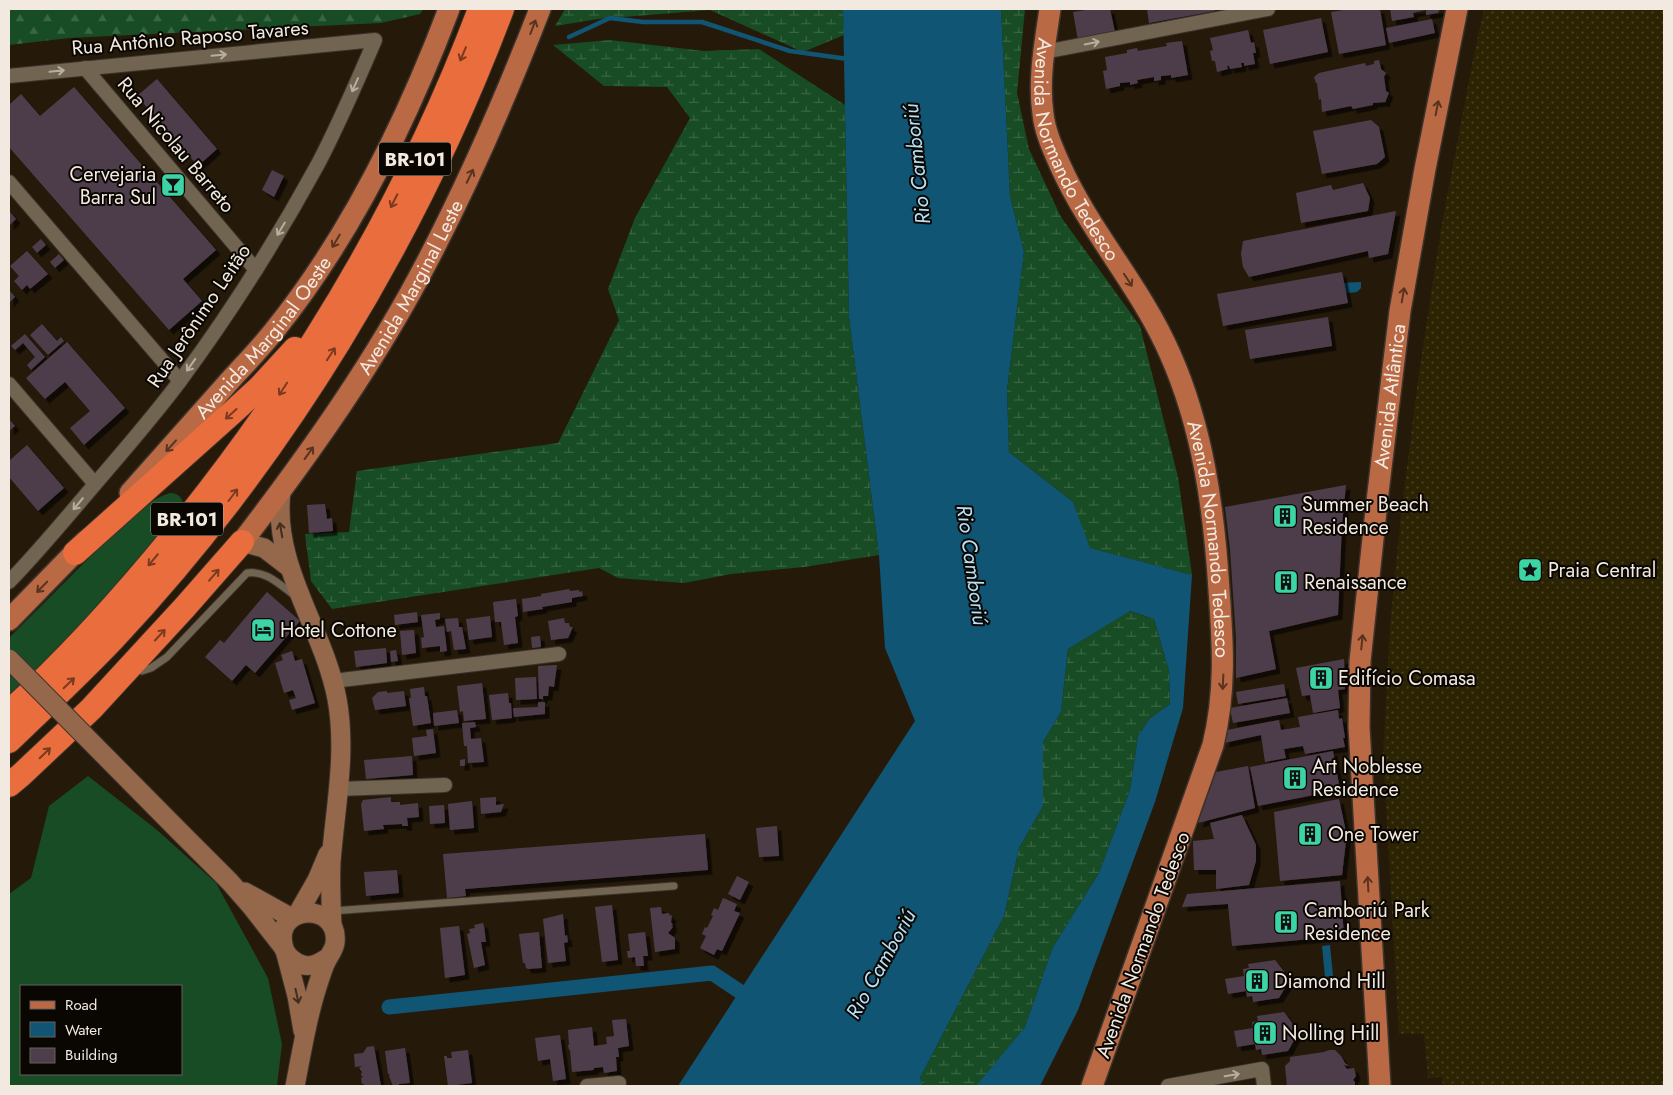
<svg xmlns="http://www.w3.org/2000/svg" width="1673" height="1095" viewBox="0 0 1673 1095" font-family="Jost,sans-serif">
<defs>
<pattern id="forest-firs" width="22" height="20" patternUnits="userSpaceOnUse" patternTransform="scale(1.25)"><rect width="22" height="20" fill="#174c24"/><path d="M5 1l3.5 6h-7zM16 11l3.5 6h-7z" fill="#396644"/></pattern>
<pattern id="wetland-marsh" width="20" height="14" patternUnits="userSpaceOnUse" patternTransform="scale(1.25)"><rect width="20" height="14" fill="#174c24"/><path d="M1 5h8M5 5V1M11 12h8M15 12V8" fill="none" stroke="#396644"/></pattern>
<pattern id="sand-dots" width="8" height="8" patternUnits="userSpaceOnUse" patternTransform="scale(1.25)"><rect width="8" height="8" fill="#2b2302"/><path d="M2 2h.1M6 6h.1" fill="none" stroke="#4a4327" stroke-width="1.8" stroke-linecap="round"/></pattern>
<filter id="shadow"><feDropShadow dx="4.5" dy="4.5" stdDeviation="0" flood-color="#0009"/></filter>
</defs>
<rect width="100%" height="100%" fill="#251a0a"/>
<g fill="#174c24" fill-rule="evenodd">
<path d="M170,493C179,493 182,498 184,506L129,577L9,697V638C34,613 59,588 85,562C106,541 141,501 170,493Z"/>
<path d="M88,776L157,830L216,883L268,978L282,1044L277,1086H9V894L31,878L49,806ZM21,986H181V1074H21Z"/>
</g>
<path fill="url(#forest-firs)" d="M9,9H423L420,14L381,23L69,38L9,45Z"/>
<g fill="url(#wetland-marsh)">
<path d="M565,9H843L844,35L803,52L710,10L598,19L555,26Z"/>
<path d="M1001,9H1025L1017,93L1029,149L1061,217L1140,326L1178,477L1192,575L1089,548L1073,502L1009,452L1007,390L1024,252L1010,196Z"/>
<path d="M610,40L704,51L759,49L845,105L849,317L879,555L804,567L731,574L684,583L618,578L599,568L332,609L311,581L305,534L349,532L357,471L558,443L619,320L608,289L635,218L690,118L667,87L604,86L553,45Z"/>
<path d="M1129,611L1154,619L1169,671L1170,704L1150,718L1138,736L1130,790L1099,873L1053,947L1025,1027L979,1084L976,1086H923L920,1078L1004,916L1019,848L1043,806V742L1061,712L1068,649Z"/>
</g>
<path fill="url(#sand-dots)" d="M1484,9H1664V1086H1443L1442,1077L1428,1078L1424,1034H1399L1383,755L1390,626L1401,514L1419,373L1441,229L1473,59Z"/>
<g fill="#105574">
<path d="M843,9H1001L1010,196L1024,252L1007,390L1009,452L1073,502L1090,548L1192,575L1183,708L1155,802L1078,1010L1040,1086H976L1025,1027L1053,947L1099,873L1130,790L1138,736L1150,718L1170,704L1169,671L1154,619L1130,611L1068,649L1061,712L1043,742V806L1019,848L1004,916L920,1078L923,1086H678L915,721L885,648L879,555L849,317Z"/>
<path d="M1361,282V288L1357,292L1340,294L1339,283Z"/>
<path d="M1330,945L1333,976L1325,977L1322,946Z"/>
</g>
<g fill="none" stroke-linecap="round" stroke-linejoin="round">
<path stroke="#105574" stroke-width="4.5" d="M569,37L610,18L643,22H702L790,51L848,59"/>
<path stroke="#105574" stroke-width="15" d="M389,1007L712,973L757,1003"/>
</g>
<g fill="#4e3e4c" filter="url(#shadow)">
<path d="M1092,9H1110L1115,32L1078,40L1073,12Z"/>
<path d="M1147,9H1215V11L1149,23Z"/>
<path d="M1349,9H1380L1386,45L1339,54L1331,12Z"/>
<path d="M1390,9H1440L1438,13L1426,15V10L1413,13L1414,17L1392,21Z"/>
<path d="M1321,18L1328,52L1270,64L1263,30Z"/>
<path d="M1432,19L1435,33L1389,43L1386,28Z"/>
<path d="M1248,30L1251,43L1254,42L1256,53H1253L1255,64L1244,66V63H1241L1242,67L1230,69L1229,66H1227L1228,69L1217,72L1215,61H1212L1210,51L1213,50L1210,38Z"/>
<path d="M1182,41L1188,75L1171,78V75L1161,76V80L1154,81V77L1137,80L1138,83L1130,85V82L1120,83V86L1106,89L1103,71L1107,70L1105,57L1127,53V50L1137,48L1138,51L1167,46L1166,43Z"/>
<path d="M1379,60L1381,69L1386,73L1384,77L1386,91L1389,93L1386,100V102L1373,103V105L1353,109L1351,106L1322,112L1321,99L1319,100L1317,83H1316L1314,77L1319,73L1365,63L1366,66L1374,64V61Z"/>
<path d="M157,79L217,149L198,166L137,96Z"/>
<path d="M74,87L216,250L183,279L202,301L169,330L9,147V105L21,94L40,116Z"/>
<path d="M1371,120L1379,127L1385,157L1377,164L1322,174L1313,131Z"/>
<path d="M272,170L284,176L274,197L262,190Z"/>
<path d="M1363,183L1370,198L1368,211L1301,223L1296,193L1331,185L1333,190Z"/>
<path d="M9,211L16,219L9,226Z"/>
<path d="M1396,211L1388,254L1369,258L1368,251L1249,277L1243,267L1241,254L1243,241Z"/>
<path d="M41,239L46,245L37,253L32,247Z"/>
<path d="M27,251L48,274L30,289L27,285L22,290L14,281L19,276L10,266Z"/>
<path d="M59,254L64,260L55,268L50,262Z"/>
<path d="M1342,272L1348,303L1223,326L1217,294Z"/>
<path d="M9,290L15,297L9,303Z"/>
<path d="M1328,317L1332,346L1250,359L1245,330Z"/>
<path d="M42,324L57,341L61,337L64,341L48,355L30,335Z"/>
<path d="M25,334L45,357L31,370L27,365L35,357L23,343L15,350L11,346Z"/>
<path d="M67,342L125,408L84,445L70,428L90,411L65,382L45,399L26,378Z"/>
<path d="M9,419L15,426L9,431Z"/>
<path d="M27,445L64,488L38,511L9,477V461Z"/>
<path d="M1346,485L1342,525L1338,615L1269,631L1276,669L1236,678V638L1230,549L1225,507Z"/>
<path d="M325,504L327,519L332,518L333,531L309,533L307,505Z"/>
<path d="M569,589L570,591L579,590V592L582,591L583,596L572,598V602L542,607L543,609L523,612L522,599L541,596V594Z"/>
<path d="M267,592L300,621L255,673L246,665L232,681L205,657L220,640L224,643Z"/>
<path d="M516,599L518,616L515,617L518,643L504,645L501,622H495L493,602Z"/>
<path d="M417,612L418,622L395,625L394,615Z"/>
<path d="M440,613V619L435,620L436,627L444,626L447,651L440,652V646L422,648L421,638L424,637L421,615Z"/>
<path d="M490,616L492,637L469,640L466,619Z"/>
<path d="M458,618L459,627H462L466,649L454,650L451,631L447,632L445,619Z"/>
<path d="M564,618L565,623H569L570,627H573L568,638L551,640L548,621Z"/>
<path d="M414,630L416,653L402,655L400,631Z"/>
<path d="M540,636L541,647L532,648L531,637Z"/>
<path d="M386,648L387,663L356,667L354,651Z"/>
<path d="M396,650L398,661L391,662L390,651Z"/>
<path d="M292,651L295,661L302,659L315,703L292,710L289,700L296,698L293,690L284,693L275,663L283,660L281,655Z"/>
<path d="M1344,659L1345,689L1338,690L1340,708L1313,713L1310,695L1302,696L1296,668Z"/>
<path d="M557,665L554,687L549,686L548,696H543V699H539L538,666Z"/>
<path d="M536,677L537,699L516,700L515,678Z"/>
<path d="M482,683L486,719L464,721L463,711L460,712L457,686Z"/>
<path d="M1284,684L1286,696L1238,704L1236,692Z"/>
<path d="M424,687L425,696H427L431,723L413,726L409,698H411L410,689Z"/>
<path d="M387,691V693L404,691L406,706L375,710L372,698L378,692Z"/>
<path d="M508,693L509,703H511L512,718L492,720L489,695Z"/>
<path d="M1287,698L1290,713L1233,723L1230,708Z"/>
<path d="M538,702H545V714L514,717L513,708L538,707Z"/>
<path d="M457,710L459,723L434,726L433,713Z"/>
<path d="M1338,710L1339,719L1342,718L1345,738H1343L1345,747L1305,754L1303,746L1284,749L1286,758L1265,762L1261,735L1224,743L1227,730L1279,720L1281,730L1300,727L1298,717Z"/>
<path d="M475,722L476,727L470,728L471,739L481,738L484,762L468,763L467,746H464L462,723Z"/>
<path d="M433,729L436,753L414,756L412,738L427,736L426,730Z"/>
<path d="M1333,751L1340,790L1258,806L1250,767Z"/>
<path d="M412,756L413,775L366,779L364,760Z"/>
<path d="M465,759V766H460V760Z"/>
<path d="M1248,766L1255,808L1198,823L1216,772Z"/>
<path d="M391,797V802H400V805L418,803L419,817L407,818L408,826H402V824L383,825L384,829L364,831L361,804L363,800Z"/>
<path d="M496,797V805L504,804L501,812L481,814L480,798Z"/>
<path d="M1339,799L1345,827L1346,841L1342,875L1280,881L1274,812Z"/>
<path d="M472,801L474,828L450,830L448,804Z"/>
<path d="M444,805L445,823L430,824L429,806Z"/>
<path d="M1242,815L1256,845V861L1249,885L1216,889V870H1194L1193,841L1214,839L1210,823Z"/>
<path d="M777,826L779,856L759,857L756,828Z"/>
<path d="M705,834L708,870L465,889L466,896L447,898L443,854Z"/>
<path d="M397,870L399,893L366,896L364,872Z"/>
<path d="M737,876L749,882L740,900L728,894Z"/>
<path d="M1340,881L1344,936L1232,946L1228,904L1182,907L1187,894Z"/>
<path d="M723,898L737,904L734,911L740,913L722,951L717,949L714,955L700,948L706,936L702,934L705,927L707,928L713,916L711,915L714,908L718,910Z"/>
<path d="M612,905L618,960L602,962L595,907Z"/>
<path d="M661,907L662,914L669,913L670,916L672,915L671,922L673,925L671,926L673,927L668,933L675,938V949L655,952L650,908Z"/>
<path d="M563,914L565,936L567,935L568,942L564,943L566,961L548,963L543,919Z"/>
<path d="M483,923L484,926L486,942H481L485,965L474,968L467,934L470,933L469,929L475,928L474,925Z"/>
<path d="M459,926L465,975L445,978L440,928Z"/>
<path d="M539,932L542,968L528,969L526,968L525,963H523L519,934Z"/>
<path d="M645,932L648,956H643L644,966H636L635,957L628,958L627,951H630L628,934Z"/>
<path d="M1275,960L1286,974L1288,983L1279,998L1253,1002L1252,996L1247,997L1246,991L1228,994L1225,979L1244,976L1243,969L1249,968L1248,964Z"/>
<path d="M1284,1012L1295,1027L1297,1035L1288,1051L1262,1055L1261,1049L1256,1050L1255,1044L1237,1047L1234,1031L1253,1028L1252,1022L1258,1021L1257,1016Z"/>
<path d="M626,1019L629,1046L618,1048L619,1057H616L617,1071L604,1073L603,1067L594,1068V1070L572,1072L570,1050H569L568,1045H569L568,1030L592,1027L594,1046L607,1044L606,1037L614,1036L612,1020Z"/>
<path d="M560,1035L566,1079L553,1081L550,1059L538,1061L535,1038Z"/>
<path d="M374,1046L381,1086H364V1084H362L361,1078L363,1077L361,1075L362,1072L359,1068L362,1066L355,1067L354,1054L363,1053L367,1047Z"/>
<path d="M405,1048L410,1083L399,1084V1086H393L389,1076L390,1075L388,1074L385,1051Z"/>
<path d="M468,1050L472,1083L448,1086L444,1056H447V1058H452L451,1052Z"/>
<path d="M1329,1050H1335L1341,1056L1345,1063L1349,1066L1344,1065L1347,1069L1354,1068L1356,1076L1353,1080L1355,1082V1086H1287L1285,1066L1290,1061V1057L1324,1052Z"/>
</g>
<g fill="none" stroke-linecap="round" stroke-linejoin="round">
<defs>
<g id="lane">
<path d="M135,666L142,671L151,668L167,657L247,573C266,570 280,585 295,596"/>
<path d="M332,911L674,886"/>
</g>
<g id="street">
<path d="M1044,52L1268,9"/>
<path d="M85,68L256,270"/>
<path d="M9,76L375,40C357,82 339,124 318,164C277,239 231,312 180,381C154,416 125,449 96,483C67,517 39,551 9,582"/>
<path d="M9,182L180,381"/>
<path d="M9,384L95,484"/>
<path d="M333,681L559,654"/>
<path d="M339,789L445,785"/>
<path d="M587,1086L619,1083"/>
<path d="M1168,1086L1262,1069L1264,1086"/>
</g>
<g id="secondary">
<path d="M281,492C272,566 324,629 337,699C347,753 335,808 331,862C330,883 331,905 332,926"/>
<path d="M242,542L264,548L290,568"/>
<path d="M183,835L230,882L251,906L283,947"/>
<path d="M245,892L292,918"/>
<path d="M297,915L317,880L328,854"/>
<path d="M286,954L297,996L303,1031"/>
<path d="M295,1086C302,1050 308,1013 320,978C322,972 324,965 327,960C330,954 334,950 335,943C340,902 275,904 283,944C284,952 289,958 296,962C307,969 317,965 327,958"/>
</g>
<g id="primary">
<path id="s1" d="M1050,9C1045,43 1038,79 1043,114C1045,132 1053,149 1060,165C1090,232 1141,287 1170,354C1203,428 1214,510 1219,590C1223,645 1226,691 1213,745L1092,1086"/>
<path id="s2" d="M130,493C162,457 194,421 226,385C242,367 259,350 274,331C349,238 407,120 449,9"/>
<path id="s3" d="M242,542C311,452 377,359 429,258C471,177 507,94 540,9"/>
<path d="M9,620L86,541"/>
<path id="s4" d="M1380,1086L1359,727L1360,661L1377,501L1400,311L1425,169L1457,9"/>
</g>
<g id="highway">
<path d="M75,553L235,410L260,387L295,349"/>
<path d="M9,712C70,657 126,594 178,530C305,373 409,197 480,9"/>
<path d="M9,741C44,707 80,674 114,638C282,459 416,238 502,9"/>
<path d="M9,785L21,775L91,709L185,607L242,542"/>
</g>
</defs>
<use href="#lane" stroke="#3c332d" stroke-width="9"/>
<use href="#street" stroke="#3c332d" stroke-width="16"/>
<use href="#secondary" stroke="#3c332d" stroke-width="21"/>
<use href="#primary" stroke="#3c332d" stroke-width="24"/>
<use href="#highway" stroke="#3c332d" stroke-width="26"/>
<use href="#lane" stroke="#716451" stroke-width="7"/>
<use href="#street" stroke="#716451" stroke-width="14"/>
<use href="#secondary" stroke="#95674b" stroke-width="19"/>
<use href="#primary" stroke="#ba6945" stroke-width="21"/>
<use href="#highway" stroke="#ea6d3d" stroke-width="24"/>
<defs>
<path id="secondary-bridge" d="M9,659L183,835"/>
</defs>
<use href="#secondary-bridge" stroke="#3c332d" stroke-width="21" stroke-linecap="butt"/>
<use href="#secondary-bridge" stroke="#95674b" stroke-width="19"/>
</g>
<defs><path id="oneway-shaft" d="M-6 0H5M1.5-3L5.5 0L1.5 3" fill="none" stroke-width="1.6" stroke-linecap="round" stroke-linejoin="round" transform="scale(1.25)"/></defs>
<g stroke="#593320">
<use href="#oneway-shaft" transform="translate(533 27) rotate(-69)"/>
<use href="#oneway-shaft" transform="translate(1437 108) rotate(-79)"/>
<use href="#oneway-shaft" transform="translate(470 176) rotate(-64)"/>
<use href="#oneway-shaft" transform="translate(336 241) rotate(121)"/>
<use href="#oneway-shaft" transform="translate(1128 280) rotate(57)"/>
<use href="#oneway-shaft" transform="translate(1403 295) rotate(-80)"/>
<use href="#oneway-shaft" transform="translate(171 446) rotate(132)"/>
<use href="#oneway-shaft" transform="translate(309 453) rotate(-54)"/>
<use href="#oneway-shaft" transform="translate(42 587) rotate(134)"/>
<use href="#oneway-shaft" transform="translate(1362 642) rotate(-84)"/>
<use href="#oneway-shaft" transform="translate(1223 682) rotate(93)"/>
<use href="#oneway-shaft" transform="translate(1368 884) rotate(-93)"/>
</g>
<g stroke="#b8aea0">
<use href="#oneway-shaft" transform="translate(1092 43) rotate(-11)"/>
<use href="#oneway-shaft" transform="translate(219 55) rotate(-5)"/>
<use href="#oneway-shaft" transform="translate(57 71) rotate(-6)"/>
<use href="#oneway-shaft" transform="translate(355 85) rotate(114)"/>
<use href="#oneway-shaft" transform="translate(281 229) rotate(121)"/>
<use href="#oneway-shaft" transform="translate(191 365) rotate(125)"/>
<use href="#oneway-shaft" transform="translate(78 504) rotate(130)"/>
<use href="#oneway-shaft" transform="translate(1232 1075) rotate(-10)"/>
</g>
<g stroke="#7a3a20">
<use href="#oneway-shaft" transform="translate(463 54) rotate(113)"/>
<use href="#oneway-shaft" transform="translate(394 201) rotate(117)"/>
<use href="#oneway-shaft" transform="translate(331 354) rotate(-57)"/>
<use href="#oneway-shaft" transform="translate(283 389) rotate(123)"/>
<use href="#oneway-shaft" transform="translate(231 414) rotate(138)"/>
<use href="#oneway-shaft" transform="translate(233 495) rotate(-53)"/>
<use href="#oneway-shaft" transform="translate(153 560) rotate(130)"/>
<use href="#oneway-shaft" transform="translate(214 575) rotate(-49)"/>
<use href="#oneway-shaft" transform="translate(160 635) rotate(-47)"/>
<use href="#oneway-shaft" transform="translate(69 683) rotate(-44)"/>
<use href="#oneway-shaft" transform="translate(45 753) rotate(-44)"/>
</g>
<g stroke="#422d1f">
<use href="#oneway-shaft" transform="translate(281 530) rotate(-100)"/>
<use href="#oneway-shaft" transform="translate(297 996) rotate(78)"/>
</g>
<defs>
<symbol id="bar-square" viewBox="-11 -11 22 22"><rect x="-9" y="-9" width="18" height="18" rx="4" fill="#3cd4a4" stroke="#0a0602"/><path d="M-6-5H6L.8 .8V4.5H3.5V6h-7V4.5H-.8V.8Z" fill="#111"/></symbol>
<symbol id="building-square" viewBox="-11 -11 22 22"><rect x="-9" y="-9" width="18" height="18" rx="4" fill="#3cd4a4" stroke="#0a0602"/><path d="M-4-6H4V6H1V3H-1V6H-4ZM-2.5-4.3h1.7v1.8h-1.7ZM.8-4.3h1.7v1.8H.8ZM-2.5-1h1.7V.8h-1.7ZM.8-1h1.7V.8H.8Z" fill="#111"/></symbol>
<symbol id="sight-square" viewBox="-11 -11 22 22"><rect x="-9" y="-9" width="18" height="18" rx="4" fill="#3cd4a4" stroke="#0a0602"/><path d="M0-6L1.8-2.2L6-1.7L2.9 1.2L3.7 5.4L0 3.3L-3.7 5.4L-2.9 1.2L-6-1.7L-1.8-2.2Z" fill="#111"/></symbol>
<symbol id="hotel-square" viewBox="-11 -11 22 22"><rect x="-9" y="-9" width="18" height="18" rx="4" fill="#3cd4a4" stroke="#0a0602"/><path d="M-6-4.5h1.5V1H6V5H4.5V3h-9V5H-6ZM-4 0a1.8 1.8 0 1 1 3.6 0ZM.5 0V-2.5h3Q6-2.5 6 0Z" fill="#111"/></symbol>
</defs>
<g fill-rule="evenodd">
<use href="#bar-square" x="159" y="171" width="28" height="28"/>
<use href="#building-square" x="1271" y="502" width="28" height="28"/>
<use href="#sight-square" x="1516" y="556" width="28" height="28"/>
<use href="#building-square" x="1272" y="568" width="28" height="28"/>
<use href="#hotel-square" x="249" y="616" width="28" height="28"/>
<use href="#building-square" x="1307" y="664" width="28" height="28"/>
<use href="#building-square" x="1281" y="764" width="28" height="28"/>
<use href="#building-square" x="1296" y="820" width="28" height="28"/>
<use href="#building-square" x="1272" y="908" width="28" height="28"/>
<use href="#building-square" x="1243" y="967" width="28" height="28"/>
<use href="#building-square" x="1251" y="1019" width="28" height="28"/>
</g>
<g text-anchor="middle" dominant-baseline="central" stroke-width="4" stroke-linejoin="round" paint-order="stroke">
<g fill="#0a0602" stroke="#aca69d" stroke-width="1">
<rect x="379" y="142.5" width="72" height="33" rx="4"/>
<rect x="151" y="502.5" width="72" height="33" rx="4"/>
</g>
<g font-size="19" font-weight="bold" fill="#f2eae0">
<text x="415" y="159">BR-101</text>
<text x="187" y="519">BR-101</text>
</g>
<g font-size="20" fill="#f2eae0" stroke="#0a0602">
<text transform="translate(190 38) rotate(-5)">Rua Antônio Raposo Tavares</text>
<text transform="translate(176 145) rotate(50)">Rua Nicolau Barreto</text>
<text stroke="none"><textPath href="#s1" startOffset="149">Avenida Normando Tedesco</textPath></text>
<text stroke="none"><textPath href="#s3" startOffset="306">Avenida Marginal Leste</textPath></text>
<text transform="translate(199 316) rotate(-56)">Rua Jerônimo Leitão</text>
<text stroke="none"><textPath href="#s2" startOffset="205">Avenida Marginal Oeste</textPath></text>
<text stroke="none"><textPath href="#s4" startOffset="692">Avenida Atlântica</textPath></text>
<text stroke="none"><textPath href="#s1" startOffset="569">Avenida Normando Tedesco</textPath></text>
<text transform="translate(1143 945) rotate(-70)">Avenida Normando Tedesco</text>
</g>
<g font-size="20" fill="#f2eae0" stroke="#0a0602" text-anchor="start">
<text x="156" y="174" text-anchor="end">Cervejaria<tspan x="156" dy="23">Barra Sul</tspan></text>
<text x="1302" y="504">Summer Beach<tspan x="1302" dy="23">Residence</tspan></text>
<text x="1548" y="570">Praia Central</text>
<text x="1304" y="582">Renaissance</text>
<text x="280" y="630">Hotel Cottone</text>
<text x="1338" y="678">Edifício Comasa</text>
<text x="1312" y="766">Art Noblesse<tspan x="1312" dy="23">Residence</tspan></text>
<text x="1328" y="834">One Tower</text>
<text x="1304" y="910">Camboriú Park<tspan x="1304" dy="23">Residence</tspan></text>
<text x="1274" y="981">Diamond Hill</text>
<text x="1282" y="1033">Nolling Hill</text>
</g>
<g font-size="21" font-style="italic" fill="#b7dff6" stroke="#0a0602">
<text transform="translate(917 164) rotate(-96)">Rio Camboriú</text>
<text transform="translate(972 565) rotate(82)">Rio Camboriú</text>
<text transform="translate(881 964) rotate(-61)">Rio Camboriú</text>
</g>
</g>
<rect width="1673" height="1095" fill="none" stroke="#f2eae0" stroke-width="20"/>
<rect x="20" y="985" width="162" height="90" fill="#0a0602" stroke="#67615b"/>
<rect x="30" y="1001" width="25" height="8" fill="#ba6945" stroke="#67615b"/>
<text x="65" y="1010" font-size="15" fill="#f2eae0">Road</text>
<rect x="30" y="1022" width="25" height="15" fill="#105574" stroke="#67615b"/>
<text x="65" y="1035" font-size="15" fill="#f2eae0">Water</text>
<rect x="30" y="1048" width="25" height="15" fill="#4e3e4c" stroke="#67615b"/>
<text x="65" y="1060" font-size="15" fill="#f2eae0">Building</text>
</svg>
